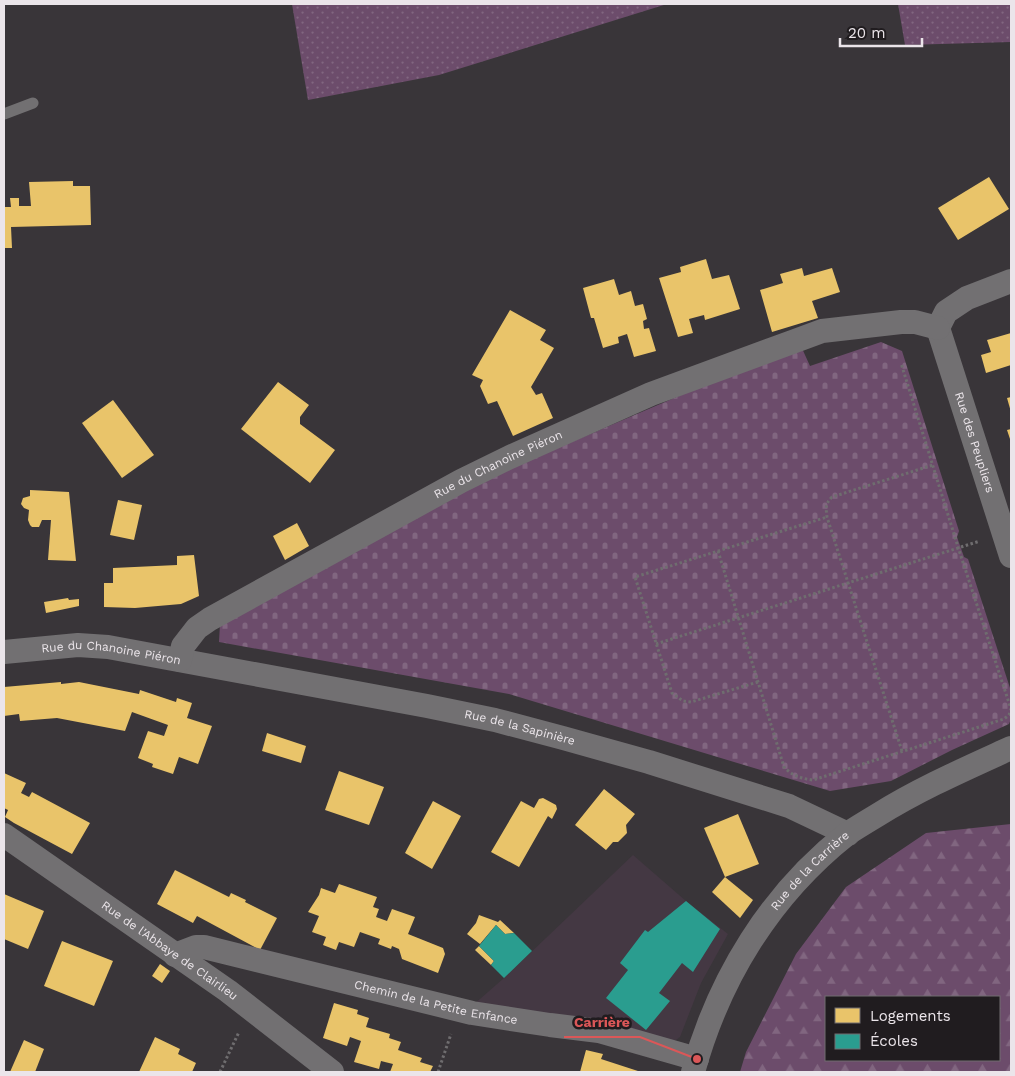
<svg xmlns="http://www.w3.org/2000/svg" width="1015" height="1076" viewBox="0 0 1015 1076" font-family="'Work Sans',sans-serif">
<defs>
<pattern id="green-dots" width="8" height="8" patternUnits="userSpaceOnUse" patternTransform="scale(1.25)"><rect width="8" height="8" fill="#6c4c6b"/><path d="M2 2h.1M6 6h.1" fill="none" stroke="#816680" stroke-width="1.8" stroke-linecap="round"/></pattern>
<pattern id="forest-firs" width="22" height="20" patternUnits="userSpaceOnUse" patternTransform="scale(1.25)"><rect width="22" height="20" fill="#6c4c6b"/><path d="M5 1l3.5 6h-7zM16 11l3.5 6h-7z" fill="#816680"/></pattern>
<pattern id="cemetery-stones" width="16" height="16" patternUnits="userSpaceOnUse" patternTransform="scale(1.25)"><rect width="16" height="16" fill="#6c4c6b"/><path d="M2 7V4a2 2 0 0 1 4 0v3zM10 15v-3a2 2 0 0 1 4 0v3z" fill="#816680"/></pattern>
</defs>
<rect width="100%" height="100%" fill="#393539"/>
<path fill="#443843" d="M633,855L686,901L728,934L701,983L680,1037L673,1042L472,1006L504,978Z"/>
<g fill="url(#green-dots)">
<path d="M292,4H667L439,75L308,100Z"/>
<path d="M898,4H1011V42L905,45Z"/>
</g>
<path fill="url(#forest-firs)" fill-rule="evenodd" d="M1011,824V1072H740L746,1052L796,954L846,887L926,833ZM826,997H999V1060H826Z"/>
<path fill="url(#cemetery-stones)" d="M881,342L902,351L959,531L957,537L964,557L968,559L1011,691V719L1009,724L952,750L891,781L830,791L509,694L219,642L220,624L483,480L800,344L810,366Z"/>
<g fill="#e9c46a">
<path d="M989,177L1009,209L958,240L938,208Z"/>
<path d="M73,181V186H90L91,225L11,227L12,248H4V207H11L10,198H19V206H31L29,182Z"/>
<path d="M706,259L712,279L729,275L740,309L705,320L704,315L689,319L693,333L678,337L659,278L681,272L680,267Z"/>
<path d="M802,268L804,276L832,268L840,292L812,301L818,318L772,332L760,290L783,283L780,274Z"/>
<path d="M614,279L619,295L631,291L635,306L643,304L647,319L643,321L644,329L649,328L656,351L634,357L627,334L618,337L619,343L603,348L594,318H591L583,288Z"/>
<path d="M510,310L546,330L540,340L554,348L531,387L536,395L542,393L553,418L513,436L497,401L488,404L480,386L483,380L472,375Z"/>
<path d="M1011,333V365L986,373L981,355L991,352L987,340Z"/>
<path d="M278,382L309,405L300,417V424L335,450L310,483L241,429Z"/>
<path d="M1011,397V412L1007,398Z"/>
<path d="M113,400L154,455L122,478L82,423Z"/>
<path d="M1011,429V442L1007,430Z"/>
<path d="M30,490L69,492L76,561L48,560L51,520H42L39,527H32L30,525L28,520L29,510L24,508L21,504L23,498L30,496Z"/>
<path d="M118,500L142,505L134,540L110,535Z"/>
<path d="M297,523L309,546L285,560L273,536Z"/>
<path d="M194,555L199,596L181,604L135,608L104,607V583H113V568L177,565V556Z"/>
<path d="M68,598L69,600L79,599V606L46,613L44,602Z"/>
<path d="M61,682V684L79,682L139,694L140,690L176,702L177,698L192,703L187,718L212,726L198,764L179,757L173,774L152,767L153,764L138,758L148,731L164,736L168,725L132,712L125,731L57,718L20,721L19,714L4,716V687Z"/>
<path d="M267,733L306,746L301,763L262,751Z"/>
<path d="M339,771L384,787L369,825L325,810Z"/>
<path d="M4,773L26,783L21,793L29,797L32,792L90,823L72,854L14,823L5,817L8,810L4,808Z"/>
<path d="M604,789L635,814L626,825L627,833L618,842H613L606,850L575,825Z"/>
<path d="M543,798L556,805L557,809L552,819L548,816L519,867L491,852L521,801L534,808L539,799Z"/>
<path d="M433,801L461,816L432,869L405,853Z"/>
<path d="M738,814L759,864L725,877L704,828Z"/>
<path d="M175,870L229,897L231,893L246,900L245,902L277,918L260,950L197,916L193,923L157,904Z"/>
<path d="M725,877L753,900L740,918L712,892Z"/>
<path d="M339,884L377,897L373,907L379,909L376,917L387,921L392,909L415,917L408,934L443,948L445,954L438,973L402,959L399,949L392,946L391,949L378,944L380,939L360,932L354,947L339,942L336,950L323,945L326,937L312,932L319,916L308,912L319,895L321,888L335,893Z"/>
<path d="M4,894L44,911L28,949L4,939Z"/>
<path d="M479,915L498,922L500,920L514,933L505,934L496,925L480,944L467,934L476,923Z"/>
<path d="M62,941L113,961L94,1006L44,986Z"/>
<path d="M479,946L494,961L491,965L475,950Z"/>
<path d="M160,964L170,971L162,983L152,976Z"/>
<path d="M334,1003L358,1010L357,1014L369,1018L366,1027L390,1034L389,1038L401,1042L398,1050L422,1058L420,1062L433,1066L430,1072H390L393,1064L381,1061L379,1069L354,1062L361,1041L350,1037L347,1046L323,1038Z"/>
<path d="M155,1037L180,1049L178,1054L196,1063L192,1072H139Z"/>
<path d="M24,1040L44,1049L35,1072H10Z"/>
<path d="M586,1050L603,1054L601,1059L641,1072H580Z"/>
</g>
<g fill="#2a9d8f">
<path d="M686,901L720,929L693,972L682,963L659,993L670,1001L646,1030L606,998L628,970L620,963L645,930L648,932Z"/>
<path d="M496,925L505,934L514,933L532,951L504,978L491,965L494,961L479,946Z"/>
</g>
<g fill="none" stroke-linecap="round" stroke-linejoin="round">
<g stroke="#6f6d6f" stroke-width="3" stroke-dasharray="2.5 2.5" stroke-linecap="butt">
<path d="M718,551L784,767C791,775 802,779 813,780L1004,719L1009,715L1011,709L958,547L901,363"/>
<path d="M656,644L980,541"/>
<path d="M758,682L691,702L683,701L672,693L635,577L827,517"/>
<path d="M902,751L827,517C826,508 825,504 832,497L933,465"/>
<path d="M220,1072L239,1032"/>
<path d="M438,1072L451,1034"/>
</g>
<path stroke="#727072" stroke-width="11" d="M4,114L33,103"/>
<g stroke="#727072" stroke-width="24">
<path id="s1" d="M938,328L1011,556"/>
<path d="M938,328L946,312L967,298L1011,281"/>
<path id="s2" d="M4,652L78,645L108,647L427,706L495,720L563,738L649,762L789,806L848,834"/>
<path id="s3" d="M180,660L183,646L197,628L210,619L461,481L510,457L651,394L795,341L822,331L901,322H915L938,328"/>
<path id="s4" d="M4,835L228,991L332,1072"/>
<path id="s5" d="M175,955L196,947H204L472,1013L550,1025L599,1031L697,1059"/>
<path id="s6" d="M693,1072C719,978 770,895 847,834C856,828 866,822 876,816C919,789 965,769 1011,748"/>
</g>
</g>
<g text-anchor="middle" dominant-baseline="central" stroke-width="5" stroke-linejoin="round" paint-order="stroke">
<g font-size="12" fill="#ebe5ea" stroke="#201c1f">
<text stroke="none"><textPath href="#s1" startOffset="120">Rue des Peupliers</textPath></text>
<text stroke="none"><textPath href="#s3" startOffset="380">Rue du Chanoine Piéron</textPath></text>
<text stroke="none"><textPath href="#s2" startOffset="108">Rue du Chanoine Piéron</textPath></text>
<text stroke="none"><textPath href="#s2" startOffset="524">Rue de la Sapinière</textPath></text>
<text stroke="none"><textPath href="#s6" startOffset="236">Rue de la Carrière</textPath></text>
<text stroke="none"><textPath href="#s4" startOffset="202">Rue de l'Abbaye de Clairlieu</textPath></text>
<text stroke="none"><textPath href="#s5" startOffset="269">Chemin de la Petite Enfance</textPath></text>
</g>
</g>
<path fill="none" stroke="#db5758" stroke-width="2" d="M697 1059L640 1037H564"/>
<circle fill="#db5758" stroke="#201c1f" stroke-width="2" cx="697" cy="1059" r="5"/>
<g font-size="14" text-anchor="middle" font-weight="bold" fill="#db5758" stroke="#201c1f" stroke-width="5" stroke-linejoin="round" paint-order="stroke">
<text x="602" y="1027">Carrière</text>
</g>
<rect width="1015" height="1076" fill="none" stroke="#ebe5ea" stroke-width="10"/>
<rect x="825" y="996" width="175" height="65" fill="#201c1f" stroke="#716c70"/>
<rect x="835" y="1008" width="25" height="15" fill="#e9c46a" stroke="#716c70"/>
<text x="870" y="1021" font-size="15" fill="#ebe5ea">Logements</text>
<rect x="835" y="1034" width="25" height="15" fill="#2a9d8f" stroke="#716c70"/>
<text x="870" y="1046" font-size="15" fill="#ebe5ea">Écoles</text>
<path d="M840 38v8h82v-8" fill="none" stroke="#ebe5ea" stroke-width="2.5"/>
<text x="848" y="38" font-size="15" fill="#ebe5ea" stroke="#201c1f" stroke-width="4" paint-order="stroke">20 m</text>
</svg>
